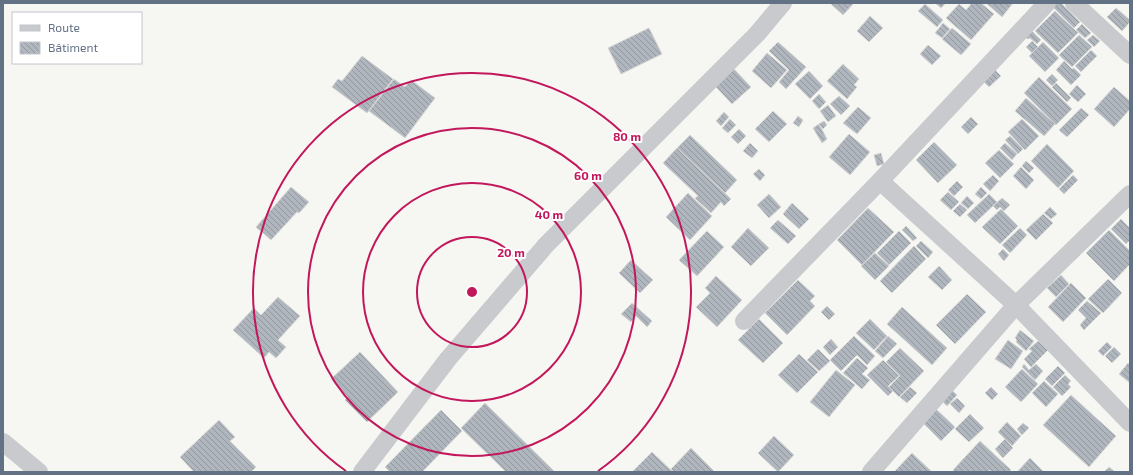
<svg xmlns="http://www.w3.org/2000/svg" width="1133" height="475" viewBox="0 0 1133 475" font-family="'Exo 2',sans-serif">
<defs>
<pattern id="building-back-hatch" width="6" height="6" patternUnits="userSpaceOnUse"><rect width="6" height="6" fill="#b0b6bd"/><path d="M-1 5l2 2M0 0l6 6M5-1l2 2" fill="none" stroke="#93989f"/></pattern>
</defs>
<rect width="100%" height="100%" fill="#f6f6f2"/>
<g fill="url(#building-back-hatch)" stroke="#d7d7d5">
<path d="M830,3H854L843,15Z"/>
<path d="M935,3H946L941,8Z"/>
<path d="M972,3H981L994,14L971,40L946,18L959,4L966,10Z"/>
<path d="M986,3H1013L1002,17Z"/>
<path d="M1057,3H1061L1080,22L1074,28L1053,7Z"/>
<path d="M925,4L943,20L937,27L918,11Z"/>
<path d="M1116,8L1130,20V22L1122,31L1107,17Z"/>
<path d="M1055,11L1078,33L1058,53L1035,31Z"/>
<path d="M870,16L883,28L869,42L857,31Z"/>
<path d="M943,23L950,29L942,38L935,33Z"/>
<path d="M1082,24L1091,33L1085,38L1076,30Z"/>
<path d="M649,28L662,54L621,74L608,48Z"/>
<path d="M952,28L971,44L961,55L942,39Z"/>
<path d="M1030,29L1041,40L1037,44L1030,38L1028,39L1024,36Z"/>
<path d="M1079,35L1092,47L1072,67L1059,55Z"/>
<path d="M1093,35L1100,41L1094,47L1087,40Z"/>
<path d="M1032,41L1038,47L1032,53L1026,47Z"/>
<path d="M778,42L806,67L786,89L779,82L789,70L769,51Z"/>
<path d="M1043,42L1059,58L1045,72L1029,56Z"/>
<path d="M928,45L941,56L932,65L920,54Z"/>
<path d="M1091,50L1097,56L1081,72L1075,66Z"/>
<path d="M767,53L787,70L771,88L752,71Z"/>
<path d="M362,56L393,79L367,113L332,87L338,79L342,81Z"/>
<path d="M1064,61L1072,69L1074,68L1081,75L1071,85L1056,70Z"/>
<path d="M843,64L859,79L854,85L857,87L847,99L827,81Z"/>
<path d="M993,68L1001,76L989,87L981,79Z"/>
<path d="M734,69L751,87L732,104L715,86Z"/>
<path d="M809,71L823,86L810,99L795,84Z"/>
<path d="M1052,74L1058,80L1052,86L1046,80Z"/>
<path d="M1039,77L1072,109L1056,125L1024,93Z"/>
<path d="M394,79L405,87L411,80L435,98L405,138L369,111Z"/>
<path d="M1056,83L1071,98L1067,102L1052,87Z"/>
<path d="M1077,85L1086,94L1078,102L1069,94Z"/>
<path d="M1114,87L1130,101V109L1114,127L1094,109Z"/>
<path d="M819,94L826,102L819,109L812,101Z"/>
<path d="M839,96L850,106L841,115L830,104Z"/>
<path d="M1026,98L1055,124L1044,136L1015,111Z"/>
<path d="M828,105L836,116L828,122L820,111Z"/>
<path d="M858,107L871,118L857,134L843,123Z"/>
<path d="M1081,108L1089,115L1067,137L1059,130Z"/>
<path d="M773,111L787,124L769,142L755,129Z"/>
<path d="M724,112L729,117L721,126L716,121Z"/>
<path d="M798,116L803,120L799,127L793,123Z"/>
<path d="M971,117L978,124L968,134L961,127Z"/>
<path d="M730,119L736,125L728,133L722,128Z"/>
<path d="M1022,119L1039,136L1025,150L1008,132Z"/>
<path d="M824,121L827,125L823,129L819,124Z"/>
<path d="M819,124L827,139L822,143L813,128Z"/>
<path d="M739,129L746,136L738,144L731,137Z"/>
<path d="M849,134L870,152L850,175L829,157Z"/>
<path d="M690,135L737,180L725,193L677,148Z"/>
<path d="M1010,136L1023,149L1018,154L1005,140Z"/>
<path d="M934,142L957,165L938,183L916,160Z"/>
<path d="M750,143L758,151L752,158L743,151Z"/>
<path d="M1005,143L1017,154L1012,160L1000,148Z"/>
<path d="M1047,144L1074,171L1058,188L1031,161Z"/>
<path d="M677,148L731,199L724,206L721,202L711,213L695,198L698,196L663,163Z"/>
<path d="M999,150L1014,164L1000,178L985,163Z"/>
<path d="M881,153L884,164L877,166L874,155Z"/>
<path d="M1026,161L1034,168L1029,173L1022,166Z"/>
<path d="M1021,167L1034,180L1026,189L1013,176Z"/>
<path d="M759,169L765,175L760,181L753,174Z"/>
<path d="M993,175L999,181L990,191L983,184Z"/>
<path d="M1073,175L1078,180L1064,194L1059,189Z"/>
<path d="M957,181L963,187L954,196L948,190Z"/>
<path d="M291,187L309,202L299,213L297,212L271,240L256,227Z"/>
<path d="M981,187L987,193L981,199L975,194Z"/>
<path d="M948,192L959,202L951,210L940,200Z"/>
<path d="M688,193L712,216L690,240L666,217Z"/>
<path d="M769,194L781,207L769,218L757,205Z"/>
<path d="M989,194L997,202L975,223L967,215Z"/>
<path d="M967,196L974,203L968,209L961,203Z"/>
<path d="M1002,198L1010,205L1004,211L1000,207L997,210L993,206Z"/>
<path d="M792,203L809,219L799,229L783,214Z"/>
<path d="M960,204L967,210L960,217L953,211Z"/>
<path d="M1050,207L1057,214L1051,219L1044,213Z"/>
<path d="M868,208L894,232L862,265L837,240Z"/>
<path d="M1001,209L1018,226L1000,244L982,227Z"/>
<path d="M1043,214L1053,223L1036,240L1026,230Z"/>
<path d="M1121,219L1130,228V240L1126,244L1111,229Z"/>
<path d="M778,220L796,236L788,244L770,228Z"/>
<path d="M906,226L917,238L913,241L902,230Z"/>
<path d="M748,228L769,248L751,266L731,247Z"/>
<path d="M1020,228L1027,235L1010,253L1002,245Z"/>
<path d="M1109,230L1130,251V264L1114,281L1086,253Z"/>
<path d="M707,231L724,247L697,276L679,260Z"/>
<path d="M899,231L911,243L889,265L877,253Z"/>
<path d="M921,241L933,252L928,258L916,246Z"/>
<path d="M914,246L926,259L892,293L880,281Z"/>
<path d="M1003,249L1009,255L1004,261L998,254Z"/>
<path d="M875,253L889,266L875,280L861,266Z"/>
<path d="M631,260L653,280L640,293L619,273Z"/>
<path d="M939,266L952,280L942,290L928,277Z"/>
<path d="M1061,275L1069,284L1056,297L1047,288Z"/>
<path d="M716,276L742,300L717,327L696,307L710,293L705,288Z"/>
<path d="M1108,279L1122,293L1103,313L1088,299Z"/>
<path d="M798,280L815,296L810,301L815,306L787,335L765,313Z"/>
<path d="M1071,283L1086,298L1063,322L1048,307Z"/>
<path d="M967,294L986,312L955,344L936,325Z"/>
<path d="M278,297L300,316L278,340L286,347L276,358L269,352L264,358L233,330L254,308L261,315Z"/>
<path d="M1087,301L1101,313L1084,330L1080,325L1086,318L1078,310Z"/>
<path d="M632,303L652,321L647,327L636,316L631,322L621,314Z"/>
<path d="M827,306L835,314L829,320L821,312Z"/>
<path d="M902,307L947,348L932,365L887,324Z"/>
<path d="M759,319L783,343L763,363L738,340Z"/>
<path d="M870,319L887,336L874,350L856,333Z"/>
<path d="M1020,330L1034,341L1026,351L1016,342L1017,340L1015,338Z"/>
<path d="M854,336L875,356L867,365L857,355L841,371L830,360Z"/>
<path d="M888,336L897,344L883,358L875,351Z"/>
<path d="M831,339L838,347L830,355L823,347Z"/>
<path d="M1008,340L1023,351L1011,369L995,359Z"/>
<path d="M1038,341L1048,350L1031,367L1024,359L1032,351L1029,349Z"/>
<path d="M1107,342L1112,347L1103,356L1098,351Z"/>
<path d="M1114,347L1121,354L1112,363L1105,356Z"/>
<path d="M900,348L924,371L899,397L889,387L900,376L886,362Z"/>
<path d="M818,349L830,361L819,371L807,360Z"/>
<path d="M360,352L398,392L367,422L345,400L348,397L331,379Z"/>
<path d="M799,354L818,372L797,393L778,375Z"/>
<path d="M857,358L868,368L862,374L870,380L862,389L843,373Z"/>
<path d="M883,360L899,376L888,386L893,391L888,396L867,375Z"/>
<path d="M1128,363L1130,365V383L1119,374Z"/>
<path d="M1024,364L1029,370L1036,364L1043,371L1035,380L1022,367Z"/>
<path d="M1058,366L1065,373L1052,386L1045,379Z"/>
<path d="M1022,369L1038,384L1021,402L1005,387Z"/>
<path d="M836,370L855,385L829,417L810,402Z"/>
<path d="M1065,375L1071,381L1068,384L1071,387L1062,396L1053,387Z"/>
<path d="M1044,381L1058,394L1046,407L1032,393Z"/>
<path d="M910,387L917,393L907,403L900,397Z"/>
<path d="M991,387L998,394L992,400L985,393Z"/>
<path d="M950,388L957,395L947,406L939,398Z"/>
<path d="M1071,395L1116,436L1089,467L1043,425Z"/>
<path d="M957,398L965,406L959,413L950,404Z"/>
<path d="M485,403L555,472H506L461,428Z"/>
<path d="M935,408L955,427L941,441L922,422Z"/>
<path d="M441,410L462,431L422,472H390L385,467Z"/>
<path d="M970,414L984,428L969,442L955,429Z"/>
<path d="M219,420L235,437L230,441L256,467L251,472H194L180,457Z"/>
<path d="M1007,422L1021,436L1012,446L998,432Z"/>
<path d="M1023,423L1029,428L1022,435L1017,429Z"/>
<path d="M774,436L794,455L778,472L758,453Z"/>
<path d="M1005,439L1013,448L1003,458L995,449Z"/>
<path d="M980,441L1011,470L1009,472H992L990,470L988,472H955L953,470Z"/>
<path d="M691,448L715,472H674L671,469Z"/>
<path d="M652,452L673,472H632Z"/>
<path d="M912,453L932,472H894Z"/>
<path d="M1030,458L1044,472H1017Z"/>
<path d="M1109,467L1115,472H1104Z"/>
</g>
<g fill="none" stroke-linecap="round" stroke-linejoin="round">
<g stroke="#c8cace" stroke-width="18">
<path d="M1074,3L1130,55"/>
<path d="M880,181L1016,305L1130,423"/>
<path d="M744,321L880,181L1047,3"/>
<path d="M3,442L39,472"/>
<path d="M362,472L448,359L546,245L757,34L783,3"/>
<path d="M871,472L1016,305L1130,194"/>
</g>
</g>
<g fill="none" stroke="#c2185b" stroke-width="2">
<circle cx="472" cy="292" r="55"/>
<circle cx="472" cy="292" r="109"/>
<circle cx="472" cy="292" r="164"/>
<path d="M346 471A219 219 0 1 1 598 471"/>
</g>
<circle cx="472" cy="292" r="6" fill="#c2185b" stroke="#fff" stroke-width="2"/>
<g font-size="12" text-anchor="middle" font-weight="bold" fill="#c2185b" stroke="#fff" stroke-width="4" stroke-linejoin="round" paint-order="stroke">
<text x="627" y="141">80 m</text>
<text x="588" y="180">60 m</text>
<text x="549" y="219">40 m</text>
<text x="511" y="257">20 m</text>
</g>
<rect width="1133" height="475" fill="none" stroke="#637185" stroke-width="8"/>
<rect x="12" y="12" width="130" height="52" fill="#ffffff" stroke="#c1c6ce"/>
<rect x="20" y="25" width="20" height="6" fill="#c8cace" stroke="#c1c6ce"/>
<text x="48" y="32" font-size="12" fill="#637185">Route</text>
<rect x="20" y="42" width="20" height="12" fill="url(#building-back-hatch)" stroke="#c1c6ce"/>
<text x="48" y="52" font-size="12" fill="#637185">Bâtiment</text>
</svg>
